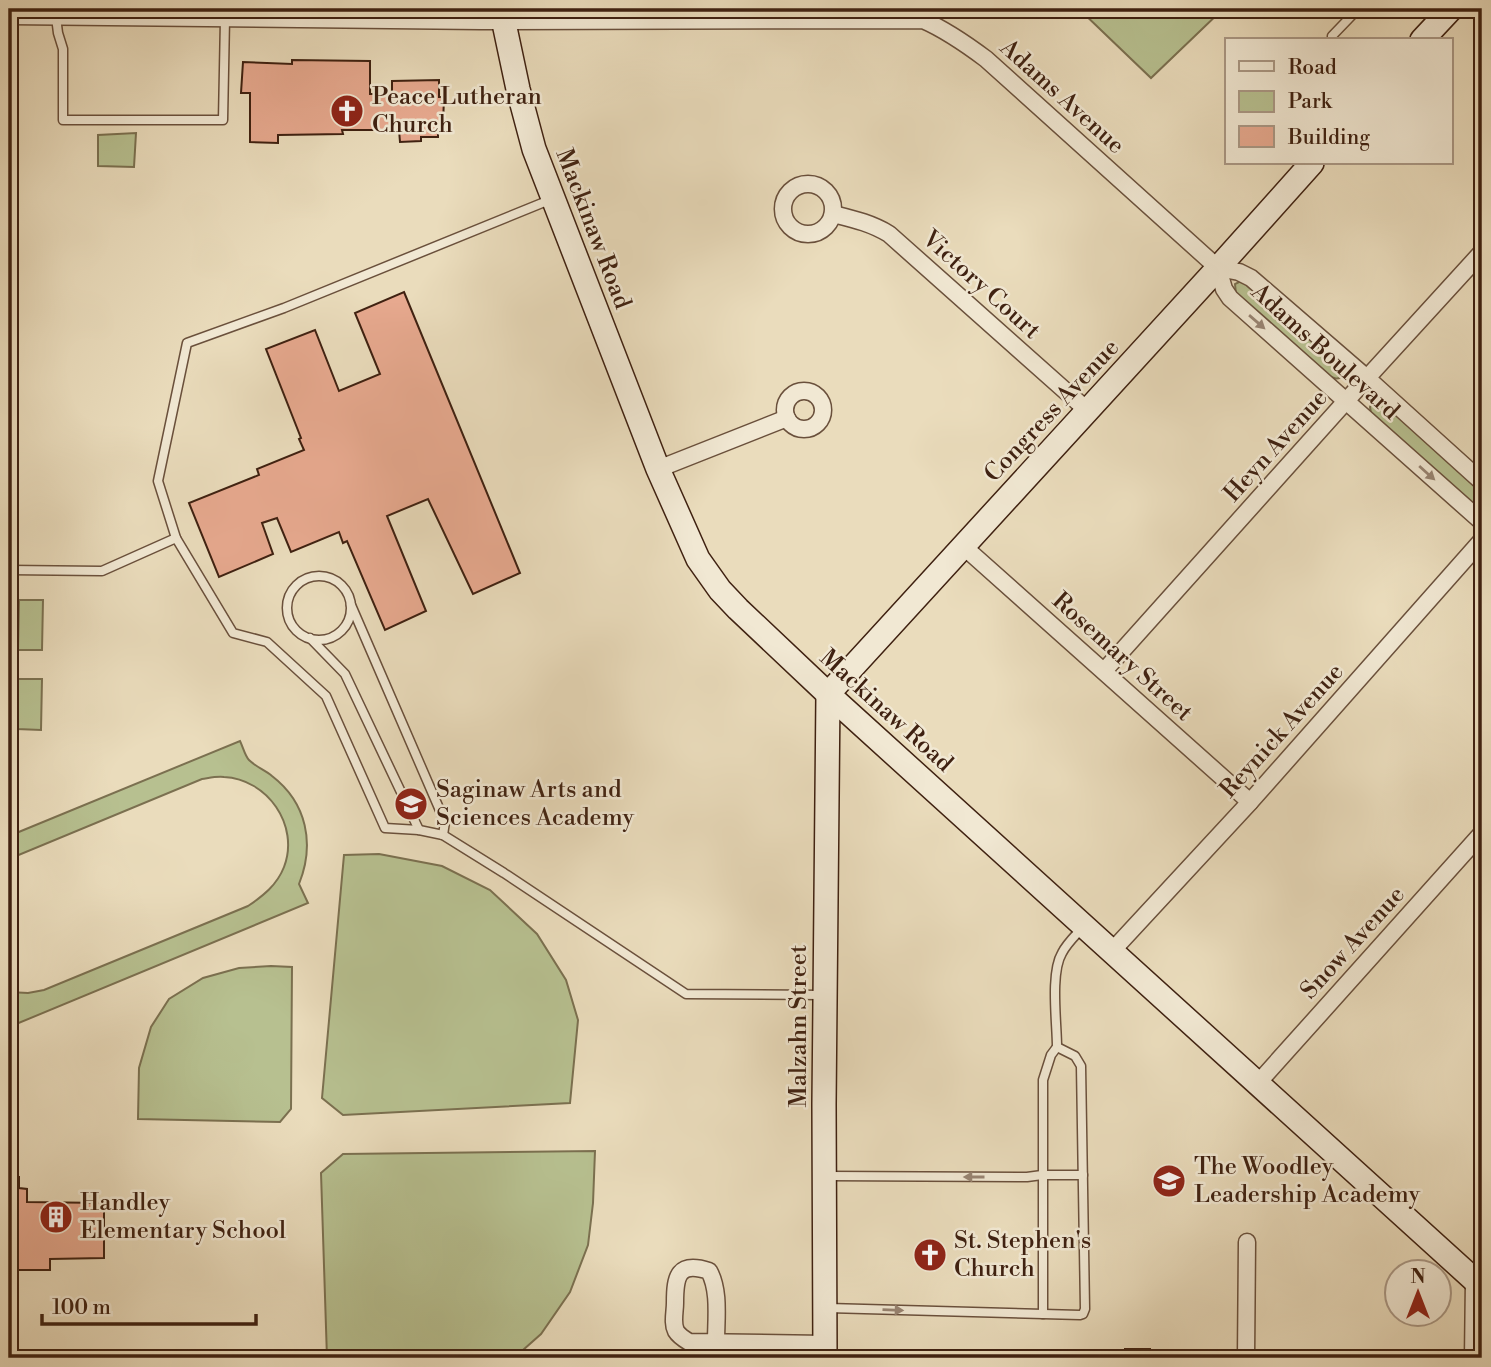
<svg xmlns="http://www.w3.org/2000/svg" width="1491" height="1367" viewBox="0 0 1491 1367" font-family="'Libre Bodoni',serif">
<rect width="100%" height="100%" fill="#eadcbc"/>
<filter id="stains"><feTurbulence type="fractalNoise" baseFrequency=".00286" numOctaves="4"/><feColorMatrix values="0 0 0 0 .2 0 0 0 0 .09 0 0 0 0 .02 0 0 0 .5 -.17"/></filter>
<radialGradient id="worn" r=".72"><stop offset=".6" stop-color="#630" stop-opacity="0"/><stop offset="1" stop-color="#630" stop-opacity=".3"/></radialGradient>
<g fill="#b7c090" stroke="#7b7050" stroke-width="2">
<path d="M1079,9H1223L1151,78Z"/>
<path d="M136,133L134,167L98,166V135Z"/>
<path d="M1241,281L1248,282L1343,365L1344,375C1338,381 1333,378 1327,375L1236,294L1235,284Z"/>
<path d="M1378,401L1384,404L1482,490V508L1476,507L1375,417L1371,413L1370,407L1372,402Z"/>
<path d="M19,600H43L42,650H18Z"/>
<path d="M18,679H42L41,730L17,729Z"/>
<path d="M240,741C243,747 245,756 249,760C256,767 265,770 272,776C307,803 315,844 299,884L308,903L9,1027V992L28,993L44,990L248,906C263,896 277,885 284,867C300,825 267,779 224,777C217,776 209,778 202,779L9,859V836Z"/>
<path d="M379,854L442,866L490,890L537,934L566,980L578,1020L570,1103L343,1115L322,1098L344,855Z"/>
<path d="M271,966L292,967L291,1109L280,1122L138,1119L139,1068L151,1027L169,999L203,978L239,968Z"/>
<path d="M595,1151L593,1203L588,1245L570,1292L541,1334L514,1358H327L321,1173L343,1154Z"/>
</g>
<g fill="#e7a98f" stroke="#3f2111" stroke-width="2">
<path d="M292,60L370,61V94H392V81L439,80V97H444L443,125L438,128V137H421V141L400,142L399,130H342L343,134L278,135V143L250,142V93H241L243,62L292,64Z"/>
<path d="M404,292L520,573L473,594L428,499L387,516L426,611L385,630L347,541L343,543L339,532L291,552L277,518L262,523L273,554L219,577L189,503L259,475L257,469L304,450L299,439L301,438L266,349L315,330L339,391L380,374L355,313Z"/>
<path d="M9,1177H19V1188L27,1189V1202L104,1203V1258L50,1259V1270H9Z"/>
<rect x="1125" y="1349" width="25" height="9"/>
<rect x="1151" y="1351" width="22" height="7"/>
</g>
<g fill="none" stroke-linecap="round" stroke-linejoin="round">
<defs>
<g id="lane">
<path d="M56,17L58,33L63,49V120H223L225,19"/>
<path d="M1332,40V36L1358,9"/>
<path d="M176,538L158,481L187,343L284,308L552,199"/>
<path d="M9,570L102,571L176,538L233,633L267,642L326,696L385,828L419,830L443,835L504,873L686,994L823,995"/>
<circle cx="319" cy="608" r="32"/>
<path d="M351,605L445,822L443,835"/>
<path d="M310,638L345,674L419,830"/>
<path d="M828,1176L1027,1177L1042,1175H1083"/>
<path d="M828,1308L1080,1315L1083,1314L1085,1309L1081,1066L1075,1056L1057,1047"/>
<path d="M1043,1314V1080L1051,1055L1057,1047C1057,1023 1050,973 1062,953C1067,943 1076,935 1083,927"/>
</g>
<g id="street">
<path d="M9,16L481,21L923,20C946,30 966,44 986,59L1218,268"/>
<circle cx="808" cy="209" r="25"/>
<path d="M833,214C853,219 871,223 889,234L1088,411"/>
<path d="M1218,268L1224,289L1230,298L1482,522"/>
<path d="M1218,268L1239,272L1251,278L1368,379L1482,482"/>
<circle cx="804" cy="410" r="19"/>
<path d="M658,469L787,418"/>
<path d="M963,546L1250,802"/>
<path d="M1104,671L1346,401L1482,252"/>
<path d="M1112,951L1250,802L1482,540"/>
<path d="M1258,1083L1482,833"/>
<path d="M716,1342C716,1319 720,1291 709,1271C678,1261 675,1276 675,1303C675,1312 672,1323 676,1331C679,1336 684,1339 689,1342L825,1344"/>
<path d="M1246,1358L1247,1242"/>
<path d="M1473,1358L1474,1279"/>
</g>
<g id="secondary">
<path d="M501,9L518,89L534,149L658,469L698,559L720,590L738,609L828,694L1482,1287"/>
<path d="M1422,40L1451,9"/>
<path d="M828,694L1218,268L1312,163"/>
<path d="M825,1358L824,1104L828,694"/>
</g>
</defs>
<use href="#lane" stroke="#6a503c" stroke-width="11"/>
<use href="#street" stroke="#6a503c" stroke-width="19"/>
<use href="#secondary" stroke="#3f2111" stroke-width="26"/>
<use href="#lane" stroke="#f1e8d3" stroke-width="8"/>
<use href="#street" stroke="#f1e8d3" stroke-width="16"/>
<use href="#secondary" stroke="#f1e8d3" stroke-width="23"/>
</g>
<defs><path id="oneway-solid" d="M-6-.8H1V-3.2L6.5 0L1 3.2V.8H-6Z" transform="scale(1.75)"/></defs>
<g fill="#988472">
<use href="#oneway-solid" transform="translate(1257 322) rotate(41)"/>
<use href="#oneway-solid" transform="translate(1427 473) rotate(42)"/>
<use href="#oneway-solid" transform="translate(974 1177) rotate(-180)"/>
<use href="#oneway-solid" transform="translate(893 1310) rotate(2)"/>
</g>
<defs>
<symbol id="church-disc" viewBox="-11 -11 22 22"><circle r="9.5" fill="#8f2418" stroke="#f1e8d3"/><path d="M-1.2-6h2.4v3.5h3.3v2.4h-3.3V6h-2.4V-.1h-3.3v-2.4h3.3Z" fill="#fff"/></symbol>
<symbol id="school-disc" viewBox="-11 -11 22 22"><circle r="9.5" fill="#8f2418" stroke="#f1e8d3"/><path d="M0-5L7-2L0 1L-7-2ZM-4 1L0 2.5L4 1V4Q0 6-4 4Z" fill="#fff"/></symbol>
<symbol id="building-disc" viewBox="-11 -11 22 22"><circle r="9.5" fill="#8f2418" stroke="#f1e8d3"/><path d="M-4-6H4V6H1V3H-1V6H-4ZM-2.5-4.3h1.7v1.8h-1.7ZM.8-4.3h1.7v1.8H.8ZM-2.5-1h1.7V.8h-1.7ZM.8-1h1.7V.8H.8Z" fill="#fff"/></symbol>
</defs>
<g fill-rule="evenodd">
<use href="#church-disc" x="328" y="92" width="38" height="38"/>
<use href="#school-disc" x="392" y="785" width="38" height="38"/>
<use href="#school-disc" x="1150" y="1162" width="38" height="38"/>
<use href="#building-disc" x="37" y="1198" width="38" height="38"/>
<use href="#church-disc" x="911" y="1236" width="38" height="38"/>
</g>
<g text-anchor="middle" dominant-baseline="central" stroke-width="5" stroke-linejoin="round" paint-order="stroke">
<g font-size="24" fill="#3f2111" stroke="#f1e8d3" text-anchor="start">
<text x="372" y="97">Peace Lutheran<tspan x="372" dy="28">Church</tspan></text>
<text x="436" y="790">Saginaw Arts and<tspan x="436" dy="28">Sciences Academy</tspan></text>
<text x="1194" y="1167">The Woodley<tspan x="1194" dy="28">Leadership Academy</tspan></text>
<text x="80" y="1203">Handley<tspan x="80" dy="28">Elementary School</tspan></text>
<text x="954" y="1241">St. Stephen's<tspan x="954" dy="28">Church</tspan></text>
</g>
<g font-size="24" fill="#3f2111" stroke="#f1e8d3">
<text transform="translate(1062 97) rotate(42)">Adams Avenue</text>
<text transform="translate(593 229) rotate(69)">Mackinaw Road</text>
<text transform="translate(981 285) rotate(42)">Victory Court</text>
<text transform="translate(1325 352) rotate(42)">Adams Boulevard</text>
<text transform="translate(1052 411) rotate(-47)">Congress Avenue</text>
<text transform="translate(1276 446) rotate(-48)">Heyn Avenue</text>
<text transform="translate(1122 657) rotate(42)">Rosemary Street</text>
<text transform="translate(886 711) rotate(42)">Mackinaw Road</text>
<text transform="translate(1282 731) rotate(-48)">Reynick Avenue</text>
<text transform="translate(1353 943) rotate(-48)">Snow Avenue</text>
<text transform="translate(799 1026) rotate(-90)">Malzahn Street</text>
</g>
</g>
<rect width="1491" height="1367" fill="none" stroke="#eadcbc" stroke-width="35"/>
<rect x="10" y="10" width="1470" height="1346" fill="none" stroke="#3f2111" stroke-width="3.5"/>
<rect x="18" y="18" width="1456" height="1332" fill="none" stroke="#3f2111" stroke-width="2"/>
<rect x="1225" y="38" width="228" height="126" fill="#f1e8d3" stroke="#aa9885" stroke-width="2"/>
<rect x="1239" y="61" width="35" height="10" fill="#f1e8d3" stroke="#aa9885" stroke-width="2"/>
<text x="1288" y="74" font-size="21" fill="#3f2111">Road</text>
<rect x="1239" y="91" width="35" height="21" fill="#b7c090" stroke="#aa9885" stroke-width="2"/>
<text x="1288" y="108" font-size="21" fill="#3f2111">Park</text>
<rect x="1239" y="126" width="35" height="21" fill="#e7a98f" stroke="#aa9885" stroke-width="2"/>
<text x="1288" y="144" font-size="21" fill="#3f2111">Building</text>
<g transform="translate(1418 1293)"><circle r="33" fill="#f1e8d3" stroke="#aa9885" stroke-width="2"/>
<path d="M0-5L12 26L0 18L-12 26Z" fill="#8f2418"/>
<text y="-10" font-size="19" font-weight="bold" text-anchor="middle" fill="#3f2111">N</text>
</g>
<path d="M42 1314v10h214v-10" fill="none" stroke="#3f2111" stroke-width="3.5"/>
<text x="52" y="1314" font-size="21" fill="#3f2111" stroke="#f1e8d3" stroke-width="5" paint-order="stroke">100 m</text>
<rect width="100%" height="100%" filter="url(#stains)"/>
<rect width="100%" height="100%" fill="url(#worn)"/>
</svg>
